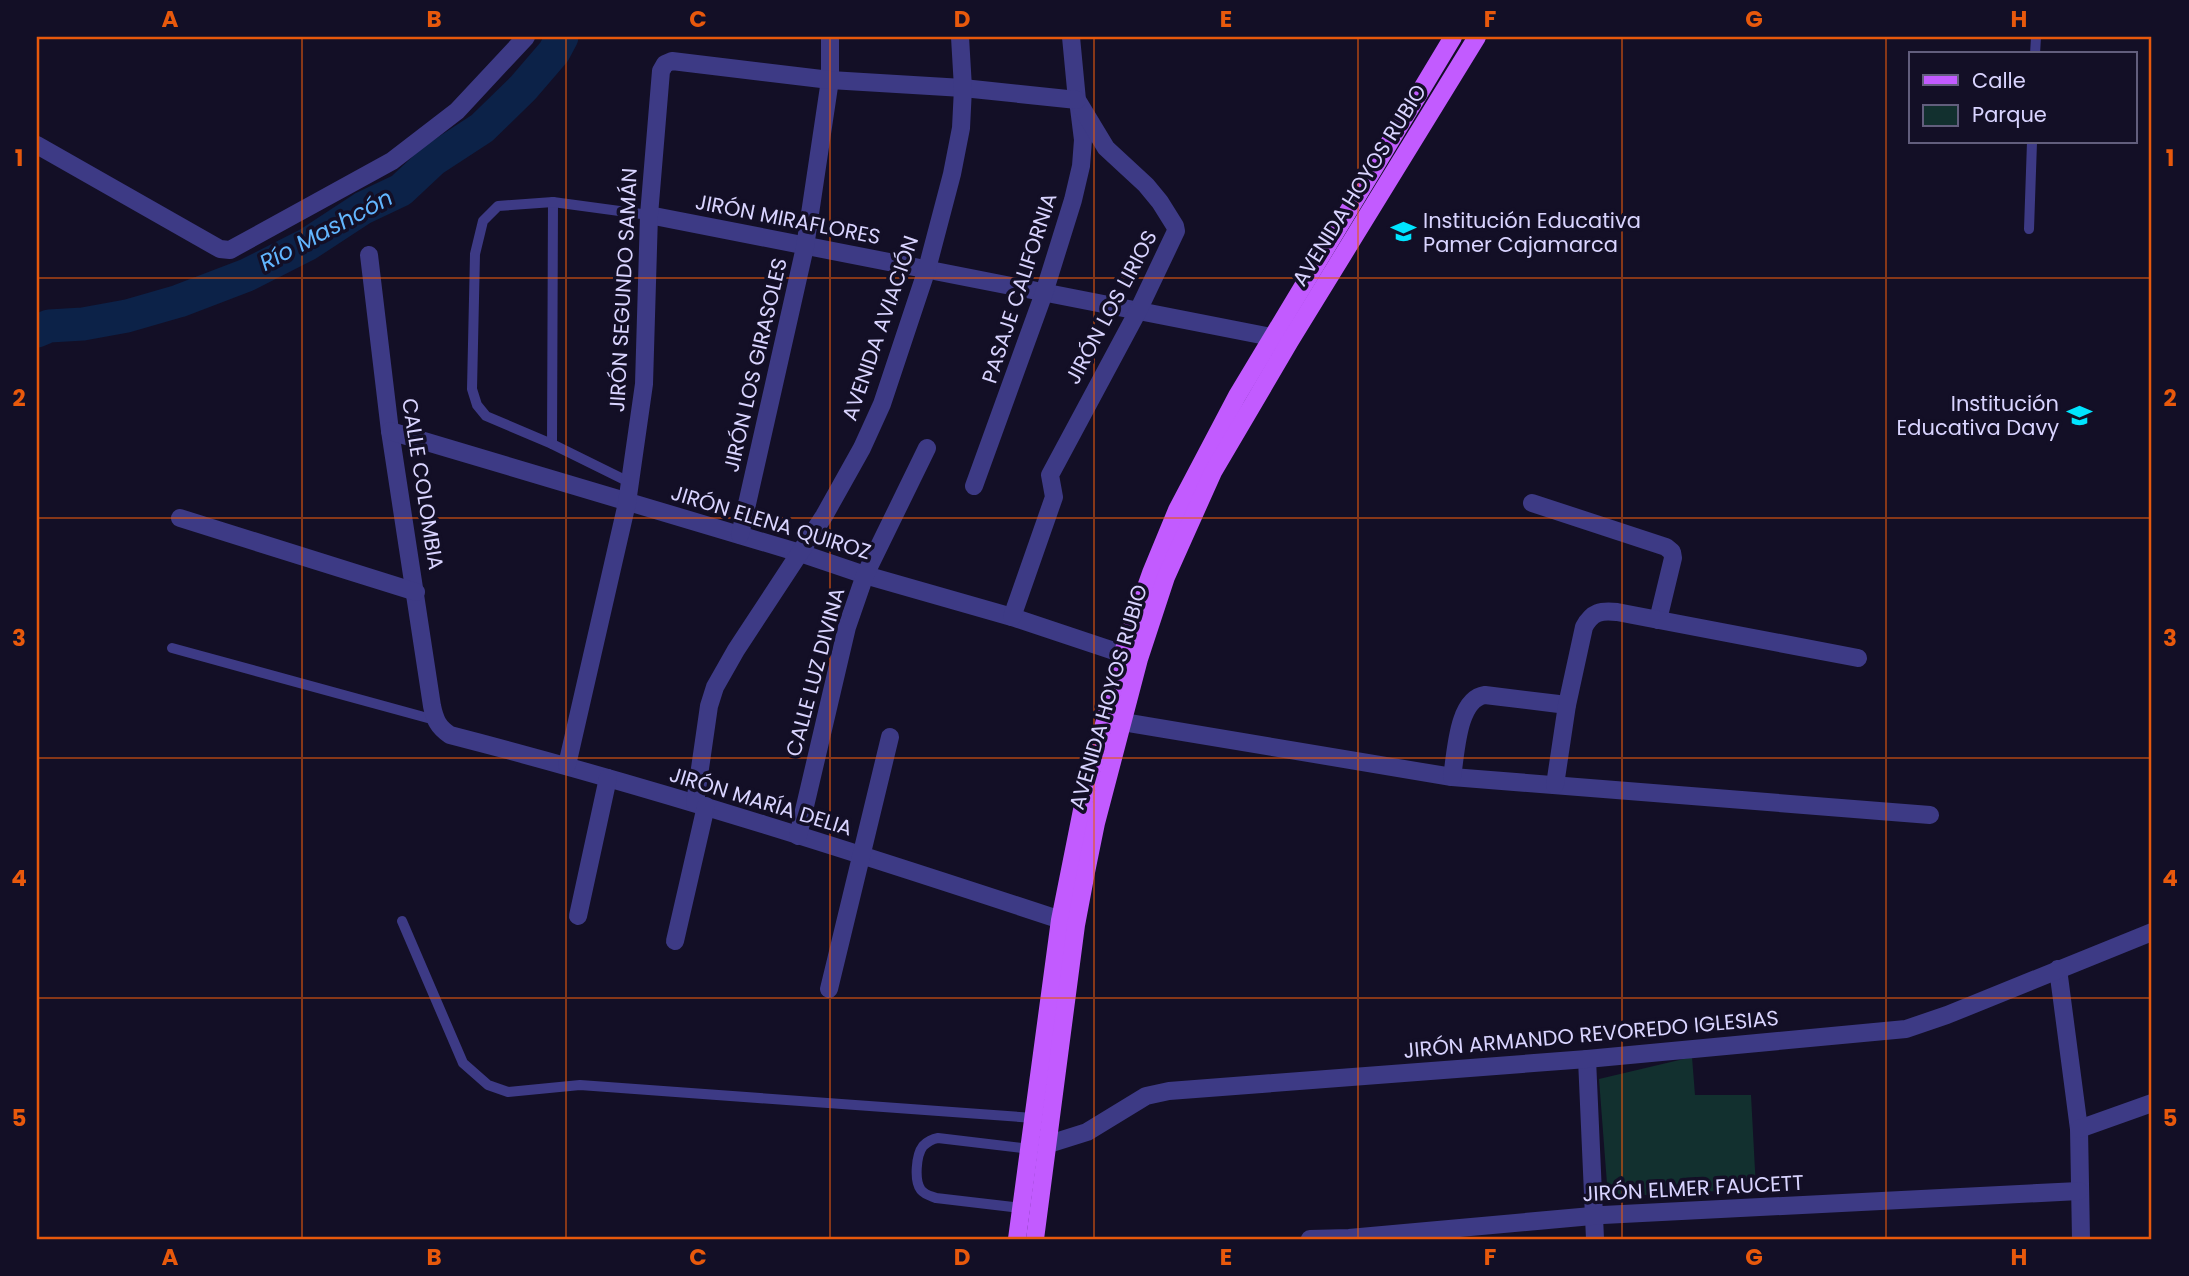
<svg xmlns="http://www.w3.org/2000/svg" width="2189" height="1276" viewBox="0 0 2189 1276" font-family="Poppins,sans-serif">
<rect width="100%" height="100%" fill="#130f26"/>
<path fill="#12302f" d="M1692,1057L1695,1095H1751L1756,1189L1608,1197L1599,1079Z"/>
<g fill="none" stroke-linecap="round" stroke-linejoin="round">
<path stroke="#0c2248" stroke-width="33" d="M37,331L49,326L83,324L127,316L179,301L247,275L308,244L363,208L401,190L433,160L482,128L523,88L554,52L562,37"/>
<g stroke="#3d3a85" stroke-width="10">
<path d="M2035,54L2036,37"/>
<path d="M2029,229L2032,142"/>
<path d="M552,444L553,202"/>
<path d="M629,482L552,444L486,416L477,405L472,389L475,254L483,221L498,206L553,202L649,215"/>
<path d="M172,648L435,720"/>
<path d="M402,921L463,1063L488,1085L508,1092L580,1085L1034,1118"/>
<path d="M1021,1208L936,1198C931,1196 925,1195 921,1190C914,1181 916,1155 923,1146C927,1142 932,1139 938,1138L1030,1149"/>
</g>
<g stroke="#3d3a85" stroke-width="18">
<path d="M37,145L220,249L230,250L392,161L457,111L526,37"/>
<path d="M649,215L1287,340"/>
<path d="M369,255L390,431L432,706C435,720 438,727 450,735C660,789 867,856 1073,924"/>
<path d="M390,431L800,553L865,575L1012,617L1135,658"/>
<path d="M974,486L1044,293L1073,200L1081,166L1083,140L1079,108"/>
<path d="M1532,503L1666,547L1672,552L1673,558L1658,620"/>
<path d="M180,518L416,592"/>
<path d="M740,535L805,247L830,80V37"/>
<path d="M1012,617L1054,497L1050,475L1138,311L1176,231L1175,226L1160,202L1146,185L1106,148L1077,100L1071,37"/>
<path d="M1123,722L1452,777L1930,815"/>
<path d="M567,765L627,503L644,384L649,215L661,71L665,64L672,61L830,80L963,88L1077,100"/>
<path d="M1452,777C1456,754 1457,699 1485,695L1567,705"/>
<path d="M1555,785L1567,705L1584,627C1592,612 1601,610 1617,612L1858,658"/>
<path d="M695,803L709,706L715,687L736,650L824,516L862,448L882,404L927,269L952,174L961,128L963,88L960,37"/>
<path d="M798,836L847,627L865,575L927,448"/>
<path d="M578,916L608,778"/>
<path d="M675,941L706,806"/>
<path d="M2058,969L2079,1129L2081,1239"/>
<path d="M829,989L890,737"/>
<path d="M1587,1059L1595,1239"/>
<path d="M2079,1129L2152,1103"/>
<path d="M1033,1149L1087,1132L1146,1096L1169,1091L1587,1059L1906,1029L1947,1015L2152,932"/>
<path d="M1310,1239L1349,1238L1603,1215L2079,1191"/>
</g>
<g stroke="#c25bff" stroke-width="18">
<path d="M1017,1239L1060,920L1084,800L1123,652L1151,573L1177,510L1237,396L1453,37"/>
<path d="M1035,1239L1076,925L1086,872L1096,823L1139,659L1166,577L1213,472L1290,341L1477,37"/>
</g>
</g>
<path fill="none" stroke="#e8590c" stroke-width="2" stroke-opacity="0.55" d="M302,37V1239M566,37V1239M830,37V1239M1094,37V1239M1358,37V1239M1622,37V1239M1886,37V1239M37,278H2152M37,518H2152M37,758H2152M37,998H2152"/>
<defs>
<symbol id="school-bare" viewBox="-9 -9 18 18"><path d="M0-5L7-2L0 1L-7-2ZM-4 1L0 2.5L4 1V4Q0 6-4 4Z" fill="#00e5ff" stroke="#130f26" stroke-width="2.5" paint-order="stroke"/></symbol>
</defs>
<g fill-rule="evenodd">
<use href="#school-bare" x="1386" y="214" width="35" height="35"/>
<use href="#school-bare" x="2062" y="398" width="35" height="35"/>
</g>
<g text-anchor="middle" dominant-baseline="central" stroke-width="7" stroke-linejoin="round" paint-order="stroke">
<g font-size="21" fill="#d9d4ff" stroke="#130f26">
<text transform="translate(1359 185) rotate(-58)">AVENIDA HOYOS RUBIO</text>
<text transform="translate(788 219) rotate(11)">JIRÓN MIRAFLORES</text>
<text transform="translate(1019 288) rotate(-72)">PASAJE CALIFORNIA</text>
<text transform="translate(623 290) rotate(-87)">JIRÓN SEGUNDO SAMÁN</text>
<text transform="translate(1111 307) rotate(-62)">JIRÓN LOS LIRIOS</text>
<text transform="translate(880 328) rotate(-71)">AVENIDA AVIACIÓN</text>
<text transform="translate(755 365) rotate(-77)">JIRÓN LOS GIRASOLES</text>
<text transform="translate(423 484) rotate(81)">CALLE COLOMBIA</text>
<text transform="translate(771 522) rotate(17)">JIRÓN ELENA QUIROZ</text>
<text transform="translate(815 672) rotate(-75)">CALLE LUZ DIVINA</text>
<text transform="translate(1108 697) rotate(-74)">AVENIDA HOYOS RUBIO</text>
<text transform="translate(761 801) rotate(17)">JIRÓN MARÍA DELIA</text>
<text transform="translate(1591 1034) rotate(-5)">JIRÓN ARMANDO REVOREDO IGLESIAS</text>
<text transform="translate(1693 1188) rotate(-3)">JIRÓN ELMER FAUCETT</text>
</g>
<g font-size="21" fill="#d9d4ff" stroke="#130f26" text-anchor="start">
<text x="1423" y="220">Institución Educativa<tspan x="1423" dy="24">Pamer Cajamarca</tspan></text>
<text x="2059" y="403" text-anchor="end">Institución<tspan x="2059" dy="24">Educativa Davy</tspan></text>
</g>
<g font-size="23" font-style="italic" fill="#62b6ff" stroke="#130f26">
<text transform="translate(326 230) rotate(-28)">Río Mashcón</text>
</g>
</g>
<rect width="2189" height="1276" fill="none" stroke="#130f26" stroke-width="77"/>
<rect x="1909" y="52" width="228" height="91" fill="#130f26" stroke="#625e7d" stroke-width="2"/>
<rect x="1923" y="75" width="35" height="10" fill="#c25bff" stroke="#625e7d" stroke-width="2"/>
<text x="1972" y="88" font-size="21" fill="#d9d4ff">Calle</text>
<rect x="1923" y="105" width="35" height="21" fill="#12302f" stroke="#625e7d" stroke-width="2"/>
<text x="1972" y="122" font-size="21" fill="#d9d4ff">Parque</text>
<rect x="38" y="38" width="2112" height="1200" fill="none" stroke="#e8590c" stroke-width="2.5"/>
<g font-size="23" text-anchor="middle" font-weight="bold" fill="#e8590c">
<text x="170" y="27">A</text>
<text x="434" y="27">B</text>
<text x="698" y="27">C</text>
<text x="962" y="27">D</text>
<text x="1226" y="27">E</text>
<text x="1490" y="27">F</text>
<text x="1754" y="27">G</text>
<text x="2019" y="27">H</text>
<text x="19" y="166">1</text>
<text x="2170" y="166">1</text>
<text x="19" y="406">2</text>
<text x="2170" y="406">2</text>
<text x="19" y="646">3</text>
<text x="2170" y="646">3</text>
<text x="19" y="886">4</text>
<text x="2170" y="886">4</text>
<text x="19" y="1126">5</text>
<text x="2170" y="1126">5</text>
<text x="170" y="1265">A</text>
<text x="434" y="1265">B</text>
<text x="698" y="1265">C</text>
<text x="962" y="1265">D</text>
<text x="1226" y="1265">E</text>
<text x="1490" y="1265">F</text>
<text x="1754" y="1265">G</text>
<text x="2019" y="1265">H</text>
</g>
</svg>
